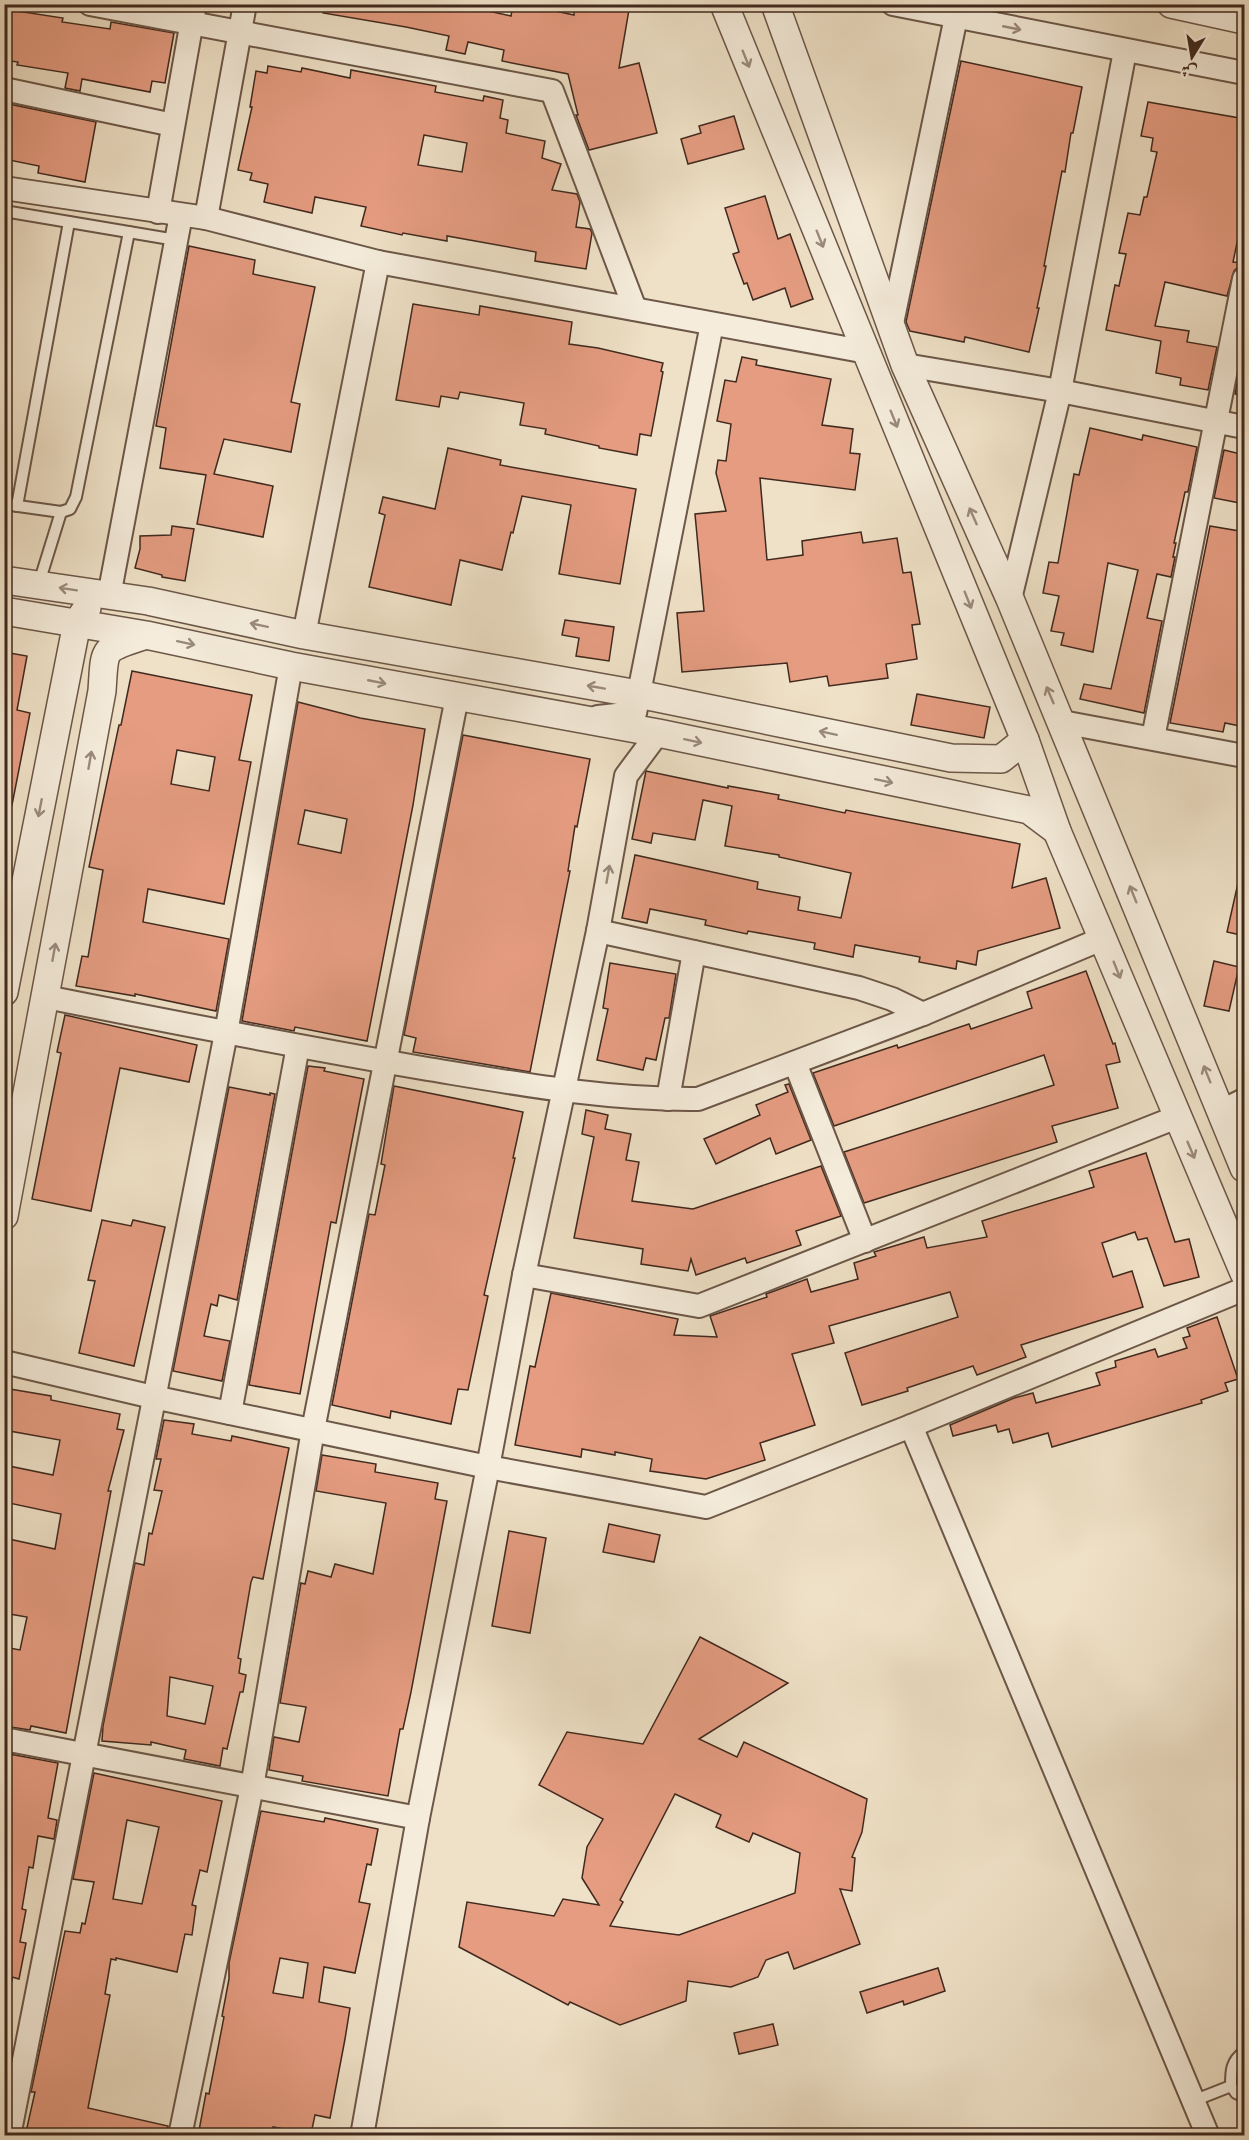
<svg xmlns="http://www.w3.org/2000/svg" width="1249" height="2140" viewBox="0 0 1249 2140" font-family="Cardo,Amiri,serif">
<rect width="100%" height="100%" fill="#efe1c7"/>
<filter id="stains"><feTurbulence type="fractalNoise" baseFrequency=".00333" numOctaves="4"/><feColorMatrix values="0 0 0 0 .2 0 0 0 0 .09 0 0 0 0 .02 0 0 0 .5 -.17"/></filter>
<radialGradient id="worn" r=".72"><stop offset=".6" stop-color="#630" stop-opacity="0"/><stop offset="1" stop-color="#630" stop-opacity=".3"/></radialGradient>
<g fill="#e59c81" stroke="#40291e" stroke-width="1.5" fill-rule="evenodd">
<path d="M324,4H456L511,16L513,4H523L574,15V4H630L619,68L639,63L657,133L589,150L576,115H578L568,74L502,61L504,50L468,42L465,54L446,50L449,36L406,27L323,13Z"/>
<path d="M4,9L63,18L62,22L110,29L111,22L174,33L165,83L152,81L150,92L82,79L80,91L65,88L68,73L17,65L18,62L4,60Z"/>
<path d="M961,61L1082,87L1073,133H1071L1065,172L1062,171L1044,266H1046L1037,308H1039L1029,352L965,337L964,342L910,331L906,322Z"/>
<path d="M268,66L301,72L302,68L350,78L351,70L436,86L435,92L483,101L484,96L503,100L500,118L508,120L506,133L545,141L542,158L561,164L552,190L577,194L580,202L576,227L590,229L592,233L586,269L535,261L536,252L447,236V241L403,233L402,235L361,226L366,207L315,197L312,213L264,202L268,184L250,180L252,173L238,170L252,107H250L256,71L267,73ZM424,135L467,143L462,172L418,165Z"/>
<path d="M1148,102L1245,119V205L1233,262L1245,263V266H1239L1234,271L1227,296L1165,282L1155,326L1189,331L1187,342L1217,347L1208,390L1180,385L1181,378L1156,373L1161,341L1106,330L1115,285L1119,286L1126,254L1119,253L1128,213L1140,215L1144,197H1147L1157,152L1151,151L1153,138L1141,136Z"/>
<path d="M4,103L96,122L85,182L38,173L39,166L4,159Z"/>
<path d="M734,116L744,149L688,164L681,139L701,133L699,126Z"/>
<path d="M765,196L778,239L790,234L813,299L791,307L785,288L753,300L747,283L744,284L733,254L739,252L725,208Z"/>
<path d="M189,246L255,260L253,274L315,287L291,402L300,404L291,452L224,439L214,474L273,486L263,537L197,524L206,475L160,468L166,428L156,426Z"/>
<path d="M413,304L479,315L480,306L572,322L569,344L598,348L663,363L661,371L663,372L651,436L640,434L637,455L599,448V446L545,434L546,429L520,425L524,403L460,392L458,399L441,396L439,407L396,400Z"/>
<path d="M1243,351H1245V396L1235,394Z"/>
<path d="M742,357L757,360L756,365L831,379L822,425L853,429L850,453L860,454L855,490L760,478L767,560L803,555L802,541L861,532L863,543L897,538L903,573L911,572L920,624L912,625L917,659L886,664L888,678L829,686L827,676L790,682L787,663L682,672L677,613L704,611L695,514L726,511L716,473L718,460L726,461L731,424L717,421L725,380L736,382Z"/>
<path d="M1090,428L1142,440L1143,435L1197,447L1188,492H1185L1174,543H1176L1173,557H1175L1171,577L1157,574L1147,618L1162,621L1144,713L1080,699L1084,684L1111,689L1138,570L1108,563L1093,652L1061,645L1064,633L1051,631L1059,596L1043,593L1049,562L1058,563L1074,474L1079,475Z"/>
<path d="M448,448L501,460L500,465L636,489L620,584L559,574L571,505L522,496L513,533L511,532L502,570L460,560L451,605L369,587L385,515L379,513L383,497L435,509Z"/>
<path d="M1224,450L1245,455V504L1214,498Z"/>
<path d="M172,526L194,529L185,581L162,577V575L135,568L140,549V536L171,535Z"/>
<path d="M1210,526L1245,532V727L1225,723L1223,732L1170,723Z"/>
<path d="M565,620L614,627L609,661L576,656L579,638L562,635Z"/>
<path d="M4,652L27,656L17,710L30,713L12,805H4Z"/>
<path d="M132,671L252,695L239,760L251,762L224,904L148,889L143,922L229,939L216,1011L135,994V996L76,986L82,956L88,957L103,870L89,867L119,725H121ZM177,750L215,757L209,791L171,784Z"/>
<path d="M917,694L990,707L984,738L911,725Z"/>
<path d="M298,702L360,718L425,729L413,805L367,1041L295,1027L294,1031L242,1021ZM305,810L347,819L341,853L298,844Z"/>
<path d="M463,735L590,759L577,827L575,826L568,871H570L530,1072L413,1052L416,1038L404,1035Z"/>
<path d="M646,771L728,788V786L779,795L778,799L845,813L846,810L1020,844L1012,888L1046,878L1060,928L978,951L976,965L957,961L956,969L919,962L920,957L855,945L853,957L814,949L815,943L748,931L747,934L705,925L706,920L650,909L647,923L622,918L635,855L758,882L757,889L800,897L798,910L841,918L851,873L779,857V855L725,846L732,806L703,800L695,840L653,833L651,843L632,839Z"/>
<path d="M1238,883H1245V936L1227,932Z"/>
<path d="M1214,961L1239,967L1229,1011L1204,1006Z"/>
<path d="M610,963L676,974L669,1018H665L656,1060L646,1058L643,1070L597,1060L608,1009L603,1008Z"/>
<path d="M1086,971L1113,1044L1115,1043L1120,1062L1106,1065L1118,1108L1052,1126L1057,1142L864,1203L844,1152L1054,1085L1044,1055L834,1126L813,1073L897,1045L898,1048L969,1024L971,1029L1032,1008L1027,992Z"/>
<path d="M65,1015L197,1045L189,1082L120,1068L91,1211L32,1199L61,1053L57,1052Z"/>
<path d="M308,1066L325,1068L324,1071L364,1079L336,1223L331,1222L300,1394L249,1385Z"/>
<path d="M789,1084L811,1140L776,1154L770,1138L716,1164L704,1139L760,1115L756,1105L788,1092L785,1085Z"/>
<path d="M394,1086L523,1112L513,1158H515L484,1295L488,1296L468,1390L458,1389L451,1424L391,1411L390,1418L332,1405L369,1214L375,1215L385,1165L381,1164Z"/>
<path d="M229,1087L270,1095V1093L275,1094L237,1300L219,1295L217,1306L211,1304L204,1336L230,1341L222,1381L173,1371Z"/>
<path d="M586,1110L608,1115L605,1129L631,1134L626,1160L639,1162L632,1201L693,1209L821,1166L841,1216L796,1231L801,1245L747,1263L745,1258L696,1275L691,1259L688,1271L641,1264L643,1249L574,1238L594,1137L582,1134Z"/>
<path d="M1146,1153L1175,1242L1189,1239L1199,1277L1164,1286L1147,1238L1138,1240L1135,1232L1102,1243L1113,1277L1132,1271L1143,1307L1021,1345L1026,1357L977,1375L973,1366L907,1388L908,1391L862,1405L845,1353L958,1317L950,1292L829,1326L834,1343L792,1354L815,1425L760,1443L765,1460L706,1479L650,1471L652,1459L615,1452V1455L582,1449L581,1457L515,1445L530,1366L535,1367L551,1293L678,1319L674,1335L717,1337L710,1316L767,1297L766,1294L807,1279L811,1292L858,1279L854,1263L876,1256L874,1252L924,1237L927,1248L987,1237L982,1221L1094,1187L1089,1171Z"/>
<path d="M102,1220L131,1226L133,1220L165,1227L134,1366L79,1353L95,1281L88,1280Z"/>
<path d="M1217,1317L1238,1379L1225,1383L1228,1391L1201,1400L1202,1403L1052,1447L1048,1433L1013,1443L1009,1429L998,1432L996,1425L953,1436L950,1425L1014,1398L1033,1393L1036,1403L1100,1385L1096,1373L1116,1367L1115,1361L1155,1349L1158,1357L1187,1348L1183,1338L1190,1336L1187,1328Z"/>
<path d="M4,1388L51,1396V1400L120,1414L117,1429L124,1430L108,1491H111L66,1733L31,1726L30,1730L4,1726V1647L20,1650L27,1617L4,1613V1538L55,1549L61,1514L4,1502V1465L53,1475L60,1440L4,1430Z"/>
<path d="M164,1420L194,1424L192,1434L231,1441L232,1436L289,1448L263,1579L253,1577L251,1582L238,1658L241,1659L239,1673L246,1675L243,1692H240L227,1749L223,1748L220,1766L184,1759L186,1750L151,1742V1745L102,1741L103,1726L135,1563L144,1565L149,1533L152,1534L162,1491L154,1490L161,1459H156ZM170,1677L213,1686L205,1724L167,1716Z"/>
<path d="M322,1455L376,1464L375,1472L438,1483L435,1499L447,1501L411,1692L403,1729H400L388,1796L302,1781L303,1776L269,1770L274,1737L299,1742L306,1707L280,1703L301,1583L305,1584L308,1571L331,1577L335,1564L373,1574L386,1503L316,1491Z"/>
<path d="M609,1524L660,1535L654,1562L603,1552Z"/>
<path d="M509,1531L546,1538L530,1633L492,1626Z"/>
<path d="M700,1637L788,1683L699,1739L737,1757L744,1742L867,1799L862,1832L852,1857L855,1858L852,1891L840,1889L860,1944L794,1969L788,1952L766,1960L758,1977L731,1987L688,1981L686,2001L620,2025L570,2002L568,2005L459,1947L467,1902L554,1916L563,1899L599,1905L582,1878L587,1847L603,1819L539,1785L567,1732L643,1744ZM675,1794L721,1815L716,1827L749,1842L753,1833L800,1853L795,1893L679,1935L610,1926L623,1902L620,1900Z"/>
<path d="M4,1753L58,1763L48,1818L57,1820L54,1839L38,1836L33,1868L29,1867L22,1909L26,1910L20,1942L26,1943L19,1979L12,1977V1981L4,1980Z"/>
<path d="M94,1773L222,1801L207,1872L200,1870L192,1905L196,1906L192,1935L185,1934L177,1972L116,1958V1960L111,1959L105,1994L110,1995L88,2108L168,2126L167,2136H42L26,2132L35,2092H31L65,1931L80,1933L82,1923L85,1924L94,1882L73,1879ZM127,1820L159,1827L142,1904L113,1899Z"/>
<path d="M261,1811L324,1822L325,1818L378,1829L371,1865L367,1864L359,1902L370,1904L355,1973L324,1967L319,2002L350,2008L345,2039L330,2118L315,2115L311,2134L273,2127L272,2136H198L206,2093L209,2094L224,2017L222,2016L229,1979V1963ZM280,1958L308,1963L303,1998L273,1993Z"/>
<path d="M938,1968L945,1991L904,2005L903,2001L867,2013L860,1992Z"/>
<path d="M773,2024L778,2045L739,2054L734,2033Z"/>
</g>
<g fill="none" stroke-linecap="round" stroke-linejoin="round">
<defs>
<g id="service">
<path d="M4,211L176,240"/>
<path d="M4,504L61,512L70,509L76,497L129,232"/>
<path d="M17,506L69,222"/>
<path d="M39,583L61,512"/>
<path d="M1231,2086C1231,2071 1231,2061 1244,2052"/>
<path d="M1193,2101L1231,2086L1236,2093L1244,2097"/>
</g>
<g id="minor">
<path d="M90,4L552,91L635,309"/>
<path d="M893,4L1244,73"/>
<path d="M4,89L173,125"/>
<path d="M4,188L206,218L378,262L867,352"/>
<path d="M158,212L195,4"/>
<path d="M206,218L245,4"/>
<path d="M891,328L956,17"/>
<path d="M905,365L1060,391L1244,427"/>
<path d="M109,596L181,215"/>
<path d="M1010,599L1060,391L1125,51"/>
<path d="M304,635L378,262"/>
<path d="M598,717L635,713L712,324"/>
<path d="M1062,722L1244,756"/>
<path d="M1153,738L1244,279"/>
<path d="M598,931L859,988L892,999L923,1014"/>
<path d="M46,997C171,1022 296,1046 422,1068C514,1083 604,1100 698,1099L923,1014L1104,938"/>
<path d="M795,1063L865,1241"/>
<path d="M668,1099L694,952"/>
<path d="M1222,1111L1244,1100"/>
<path d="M524,1275L699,1306L1177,1117"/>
<path d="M4,1362L153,1397L488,1467L706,1507L911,1426L1244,1289"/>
<path d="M230,1413L298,1046"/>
<path d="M911,1426L1208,2136"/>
<path d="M4,1739L418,1818"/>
<path d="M9,2136L226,1033L291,666"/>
<path d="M180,2136L252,1787L313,1430L457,697"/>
<path d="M362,2136L418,1818L488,1467L524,1275L598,931L626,776L658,733"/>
</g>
<g id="tertiary">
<path d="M724,4L1025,740L1057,831L1244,1273"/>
<path d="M775,4L905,365L1010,599L1244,1168"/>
<path d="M1171,4L1244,20"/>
<path d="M4,580L148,601L304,635L638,694L951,758L1001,759L1025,740"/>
<path d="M4,611L146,635L291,666L658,733L1029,810L1057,831"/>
<path d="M4,992L77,623L87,608"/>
<path d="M4,1216L102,691C105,647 101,650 143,636"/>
</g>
</defs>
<use href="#service" stroke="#6c5748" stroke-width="14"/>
<use href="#minor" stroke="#6c5748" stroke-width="26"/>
<use href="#tertiary" stroke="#6c5748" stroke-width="30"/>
<use href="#service" stroke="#f5ecdb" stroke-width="10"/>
<use href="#minor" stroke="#f5ecdb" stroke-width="22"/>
<use href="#tertiary" stroke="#f5ecdb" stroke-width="27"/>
</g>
<defs><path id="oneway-shaft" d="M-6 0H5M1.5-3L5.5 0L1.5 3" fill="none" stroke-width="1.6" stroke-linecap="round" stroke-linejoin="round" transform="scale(1.5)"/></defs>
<g stroke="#9a8a7c">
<use href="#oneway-shaft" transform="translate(1012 28) rotate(11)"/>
<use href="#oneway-shaft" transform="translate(746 59) rotate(68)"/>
<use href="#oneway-shaft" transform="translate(820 239) rotate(68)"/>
<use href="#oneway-shaft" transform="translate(894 419) rotate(68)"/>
<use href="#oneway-shaft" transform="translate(973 516) rotate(-114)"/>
<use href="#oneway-shaft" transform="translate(68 589) rotate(-171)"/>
<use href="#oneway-shaft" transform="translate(968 600) rotate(68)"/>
<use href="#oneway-shaft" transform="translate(259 625) rotate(-168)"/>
<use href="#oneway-shaft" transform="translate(186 643) rotate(12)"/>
<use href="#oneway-shaft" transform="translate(377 682) rotate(11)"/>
<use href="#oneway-shaft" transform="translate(596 687) rotate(-170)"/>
<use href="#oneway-shaft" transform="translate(1050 695) rotate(-113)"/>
<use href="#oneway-shaft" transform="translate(828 733) rotate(-168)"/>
<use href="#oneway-shaft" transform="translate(693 741) rotate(12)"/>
<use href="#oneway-shaft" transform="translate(90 760) rotate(-80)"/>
<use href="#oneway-shaft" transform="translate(884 781) rotate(12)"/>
<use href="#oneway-shaft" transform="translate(40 808) rotate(101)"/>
<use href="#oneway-shaft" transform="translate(608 874) rotate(-80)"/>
<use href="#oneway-shaft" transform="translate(1133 894) rotate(-112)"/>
<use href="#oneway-shaft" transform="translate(54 952) rotate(-80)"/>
<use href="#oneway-shaft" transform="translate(1117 970) rotate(68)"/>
<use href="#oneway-shaft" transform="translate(1207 1074) rotate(-112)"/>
<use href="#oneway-shaft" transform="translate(1191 1150) rotate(67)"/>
</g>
<rect width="1249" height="2140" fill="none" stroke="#efe1c7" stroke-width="24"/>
<rect x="6" y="6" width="1237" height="2128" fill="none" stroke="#40291e" stroke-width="3"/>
<rect x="12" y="12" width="1225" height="2116" fill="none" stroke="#40291e" stroke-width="1.5"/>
<g transform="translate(1192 57) rotate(191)" stroke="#f5ecdb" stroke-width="4.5" paint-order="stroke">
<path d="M0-4.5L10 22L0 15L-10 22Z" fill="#40291e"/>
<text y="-9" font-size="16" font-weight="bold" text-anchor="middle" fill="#40291e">ش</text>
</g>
<rect width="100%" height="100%" filter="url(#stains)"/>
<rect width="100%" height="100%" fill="url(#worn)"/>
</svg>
